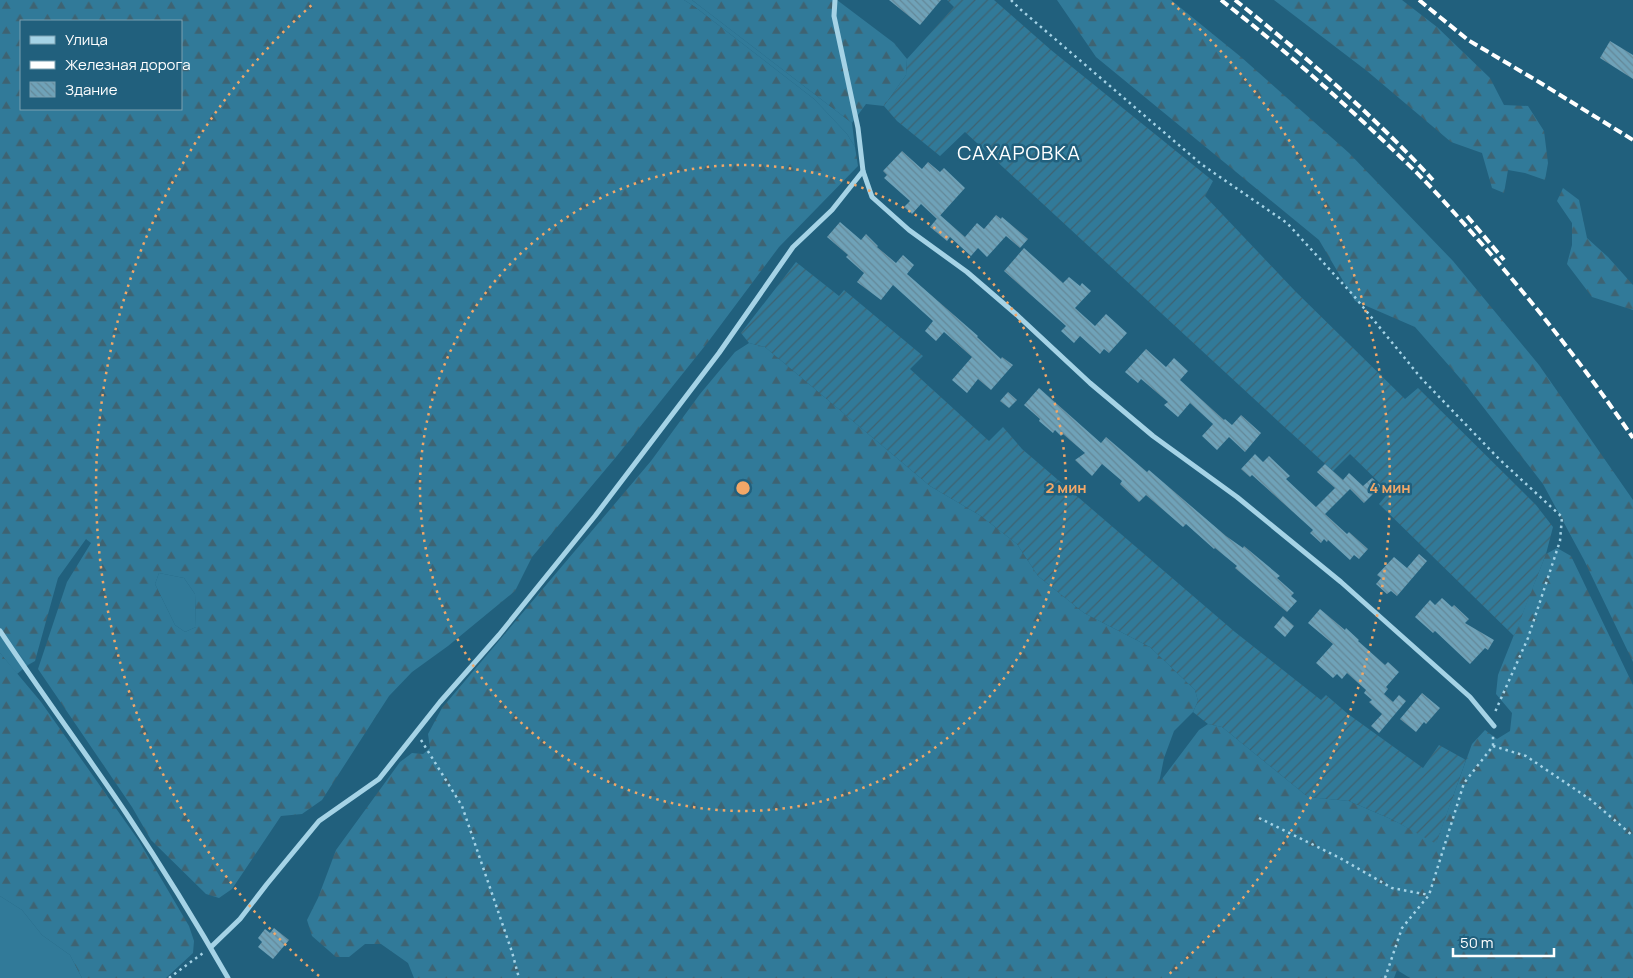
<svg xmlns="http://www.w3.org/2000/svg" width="1633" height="978" viewBox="0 0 1633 978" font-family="Manrope,sans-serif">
<defs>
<pattern id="forest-firs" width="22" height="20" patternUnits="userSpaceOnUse" patternTransform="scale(1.25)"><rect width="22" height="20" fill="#317a99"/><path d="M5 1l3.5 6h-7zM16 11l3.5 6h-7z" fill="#3e6372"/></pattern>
<pattern id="garden-furrows" width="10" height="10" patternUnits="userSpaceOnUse" patternTransform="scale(1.25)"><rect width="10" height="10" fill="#317a99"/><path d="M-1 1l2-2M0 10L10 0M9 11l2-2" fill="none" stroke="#3e6372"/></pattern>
<pattern id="building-back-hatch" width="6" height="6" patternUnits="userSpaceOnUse" patternTransform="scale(1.25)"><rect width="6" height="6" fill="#6fa2b8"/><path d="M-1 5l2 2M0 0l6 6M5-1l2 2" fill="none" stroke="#648898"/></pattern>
</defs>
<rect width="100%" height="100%" fill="#21607d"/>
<g fill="#317a99">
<path d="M684,0H692L852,123L855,147L847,134L814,99L695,7Z"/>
<path d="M159,573L184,578L195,594L196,627L185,632L175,625L155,584Z"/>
<path d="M0,630L28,665L17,674L0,653Z"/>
<path d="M0,896L22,910L42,935L70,955L82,978H0Z"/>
</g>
<g fill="url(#forest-firs)" fill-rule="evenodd">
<path d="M0,0H684L695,7L814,99L847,134L855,147L858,166L779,247L708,342L616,457L532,557L515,591L448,646L412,672L389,696L322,800L302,814L281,816L232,889L219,898L206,894L151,840L132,807L38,669L67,582L91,543L86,539L58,578L35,661L28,665L0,630ZM21,21H181V109H21ZM159,573L184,578L195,594L196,627L185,632L175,625L155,584Z"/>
<path d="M692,0H837L894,43L907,59L906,75L884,106L866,104L852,123Z"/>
<path d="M1057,0H1171L1241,57L1349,153L1453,261L1539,365L1633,500V662L1584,560L1543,484L1466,385L1415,327L1355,301L1319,240L1096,57Z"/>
<path d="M1274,0H1402L1437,27L1490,78L1504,105L1528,106L1544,131L1548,163L1545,180L1525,173L1508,170L1504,193L1492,188L1482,153L1451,142L1367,71Z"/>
<path d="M1563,188L1579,200L1587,238L1608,257L1633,285V310L1592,297L1567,264L1572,245V223L1557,201Z"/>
<path d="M749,343L765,347L930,486L981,516L1017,544L1038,576L1084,613L1150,647L1195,690L1198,701L1193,712L1174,731L1164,758L1159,783L1199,730L1208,724L1222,727L1308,797L1349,801L1393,820L1436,843L1472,744L1485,730L1497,739L1510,731L1512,713L1496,694L1498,675L1546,554L1557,548L1571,556L1633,685V978H1410L1397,970L1394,978H414L408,963L381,944H365L349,957H336L312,936L307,920L318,898L336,850L400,762L412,753L423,754L430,748L428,734L442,708L651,461L700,394L735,352Z"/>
<path d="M0,653L41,702L139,841L189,926L194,941L193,953L166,978H82L70,955L42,935L22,910L0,896Z"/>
</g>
<g fill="url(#garden-furrows)">
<path d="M947,0H994L1051,50L1213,181L1205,196L1295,291L1405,399L1418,388L1536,505L1553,527L1546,554L1514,636L1379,504L1389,492L1350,454L1333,471L1279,422L965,132L940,156L897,121L884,106L906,75L907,59L954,7Z"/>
<path d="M796,262L839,296L844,290L923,356L910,369L989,441L1003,427L1022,449L1235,632L1321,700L1326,695L1348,714L1423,768L1439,745L1466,760L1436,844L1393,820L1349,801L1308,797L1222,727L1208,724L1193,712L1198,701L1195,690L1150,647L1084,613L1038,576L1017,544L981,516L930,486L765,347L749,343L741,333Z"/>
</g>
<g fill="url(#building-back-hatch)">
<path d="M889,0H941L920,25Z"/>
<path d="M1610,41L1633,55V79L1600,58Z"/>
<path d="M902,151L922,169L928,162L940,172L944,168L965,188L937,219L921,204L912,214L904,207L910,201L884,178L887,175L883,171Z"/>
<path d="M940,215L965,237L977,223L984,229L996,215L1001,219L1002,217L1028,239L1020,248L1006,236L987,257L978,248L971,256L950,237L947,241L930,227Z"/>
<path d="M840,222L861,240L866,234L878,246L877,247L896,263L903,255L914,265L907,274L978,336L977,337L1001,359L1002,357L1013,365L991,390L978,379L967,393L952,380L972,357L944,332L936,341L925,331L933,321L893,285L881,300L857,282L864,273L846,257L848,255L827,237Z"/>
<path d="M1024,248L1063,283L1069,277L1080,286L1082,283L1091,291L1075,308L1095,326L1106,314L1127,333L1109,353L1104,349L1100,354L1080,336L1074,343L1061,331L1066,326L1004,271Z"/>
<path d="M1146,349L1166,367L1174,358L1188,371L1180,380L1224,420L1225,419L1232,425L1241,415L1261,433L1245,452L1229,437L1217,450L1202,436L1213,424L1190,403L1178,417L1164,405L1168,402L1141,379L1138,383L1125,372Z"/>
<path d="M1039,388L1101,443L1106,437L1147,472L1149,470L1226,536L1243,548L1244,546L1280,576L1277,578L1294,593L1291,596L1297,601L1287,612L1235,568L1237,566L1215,548L1214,549L1186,524L1183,527L1146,495L1139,502L1120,484L1122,481L1102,464L1092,476L1075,460L1085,453L1063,434L1061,436L1055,430L1053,433L1039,421L1040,419L1024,405Z"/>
<path d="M1008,392L1017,400L1009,408L1000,401Z"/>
<path d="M1255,454L1263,462L1269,456L1290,476L1286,479L1316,507L1335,488L1317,472L1325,464L1343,480L1349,473L1363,486L1372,478L1381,486L1364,503L1350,489L1325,514L1347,534L1349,532L1368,549L1359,559L1354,555L1350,560L1328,540L1327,542L1324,539L1321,543L1310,533L1313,530L1252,475L1250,477L1241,469Z"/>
<path d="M1419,554L1427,561L1397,596L1391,591L1387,594L1376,584L1381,578L1377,575L1394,557L1407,568Z"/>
<path d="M1442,598L1452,607L1454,605L1469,619L1465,623L1494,640L1488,650L1485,648L1470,664L1435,631L1433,633L1415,617L1430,600L1435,605Z"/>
<path d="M1320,609L1345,630L1346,628L1359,640L1358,641L1385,665L1388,662L1399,672L1386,687L1388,689L1384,694L1393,702L1399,695L1406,701L1379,733L1371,726L1382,714L1369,702L1372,700L1364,693L1366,690L1347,673L1342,679L1337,674L1333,678L1316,663L1333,644L1308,623Z"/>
<path d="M1283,616L1294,626L1285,637L1274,627Z"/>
<path d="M1422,693L1440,708L1426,724L1424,722L1416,732L1400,719Z"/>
<path d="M274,928L289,940L273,959L258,947L262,942L258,938L265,929L270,933Z"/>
</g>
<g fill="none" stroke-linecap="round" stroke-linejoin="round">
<g stroke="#a5d3e6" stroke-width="2.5" stroke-dasharray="2.5 4" stroke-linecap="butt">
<path d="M1011,0L1020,9L1201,164L1287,223L1354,296L1421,378L1499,459L1562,517L1560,541L1528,638L1495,712"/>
<path d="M421,740L462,806L512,952L519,978"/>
<path d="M1493,746L1526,756L1591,800L1633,836"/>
<path d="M1259,818L1338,857L1392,888L1429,895"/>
<path d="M169,978L203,953"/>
<path d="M1385,978L1402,928L1429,895L1464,783L1493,746V735"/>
</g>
<g stroke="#a5d3e6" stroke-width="5">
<path d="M863,171L872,197L909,230L967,272L1017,315L1090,383L1153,436L1237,497L1341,582L1470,697L1494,726"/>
<path d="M0,631C41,693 85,752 126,813C162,867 196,922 228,978"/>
<path d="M211,947L240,919L267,884L319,821L379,779L440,702L499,635L595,516L719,353L793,247L832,210L863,171L858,128L834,16L835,0"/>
</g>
<g stroke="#fff" stroke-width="4" stroke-dasharray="9 4" stroke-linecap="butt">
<path d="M1221,0C1289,53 1353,111 1415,171C1441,197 1465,225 1489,252C1540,311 1589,373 1633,438"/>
<path d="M1235,0C1303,54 1374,116 1433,180"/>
<path d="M1419,0L1468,40L1539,82L1633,140"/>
<path d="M1467,216L1504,260"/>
</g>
</g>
<g fill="none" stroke="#f2a767" stroke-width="2.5" stroke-dasharray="2.5 5">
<circle cx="743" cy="488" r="323"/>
<path d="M319 976A647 647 0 0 1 314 3M1172 3A647 647 0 0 1 1167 976"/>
</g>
<g text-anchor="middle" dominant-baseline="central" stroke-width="5" stroke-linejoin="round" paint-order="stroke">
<g font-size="20" letter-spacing="1" fill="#fff" stroke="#21607d">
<text x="1019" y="152">САХАРОВКА</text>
</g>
</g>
<circle cx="743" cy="488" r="8" fill="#f2a767" stroke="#21607d" stroke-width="2.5"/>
<g font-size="15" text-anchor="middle" font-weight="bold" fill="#f2a767" stroke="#21607d" stroke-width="5" stroke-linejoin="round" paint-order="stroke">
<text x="1066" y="493">2 мин</text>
<text x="1390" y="493">4 мин</text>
</g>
<rect x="20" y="20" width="162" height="90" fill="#21607d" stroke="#7aa0b1"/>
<rect x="30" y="36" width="25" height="8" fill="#a5d3e6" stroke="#7aa0b1"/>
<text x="65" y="45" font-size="15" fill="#ffffff">Улица</text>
<rect x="30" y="61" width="25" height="8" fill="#ffffff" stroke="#7aa0b1"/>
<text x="65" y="70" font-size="15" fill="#ffffff">Железная дорога</text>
<rect x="30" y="82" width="25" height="15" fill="url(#building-back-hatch)" stroke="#7aa0b1"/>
<text x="65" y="95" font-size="15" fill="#ffffff">Здание</text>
<path d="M1453 948v8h101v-8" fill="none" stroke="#ffffff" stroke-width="2.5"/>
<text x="1460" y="948" font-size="15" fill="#ffffff" stroke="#21607d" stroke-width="4" paint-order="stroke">50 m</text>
</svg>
